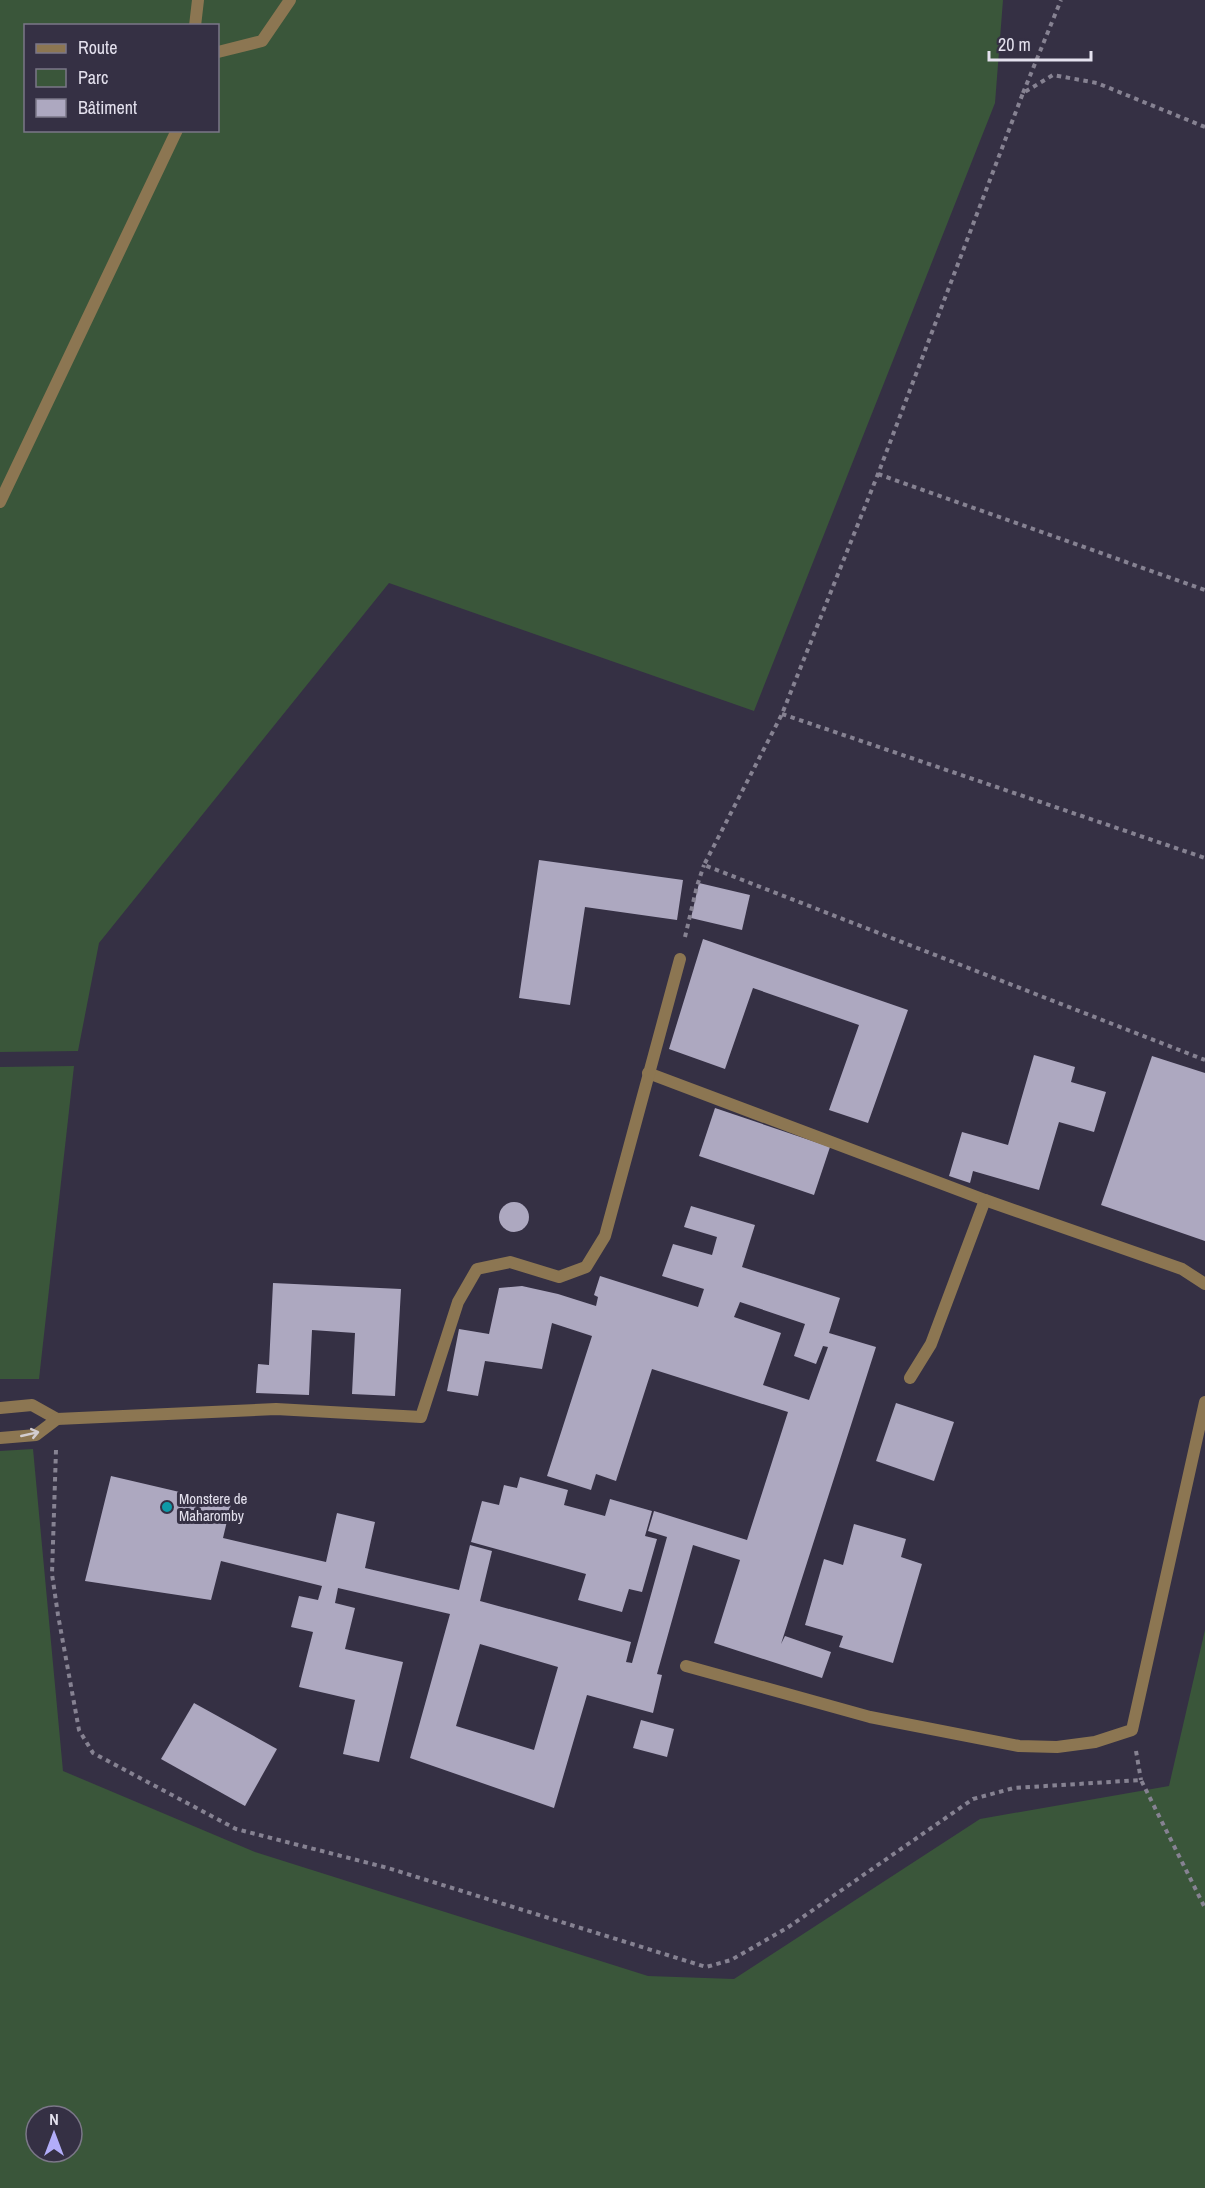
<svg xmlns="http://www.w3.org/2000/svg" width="1205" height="2188" viewBox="0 0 1205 2188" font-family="'Archivo Narrow',sans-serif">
<rect width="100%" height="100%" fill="#353044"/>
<g fill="#3a563a" fill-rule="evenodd">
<path d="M0,0H1003L995,103L754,711L389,583L99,943L78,1051L0,1052ZM26,26H218V130H26Z"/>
<path d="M74,1066L39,1379H0V1067Z"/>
<path d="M33,1449L63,1771L255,1852L648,1976L734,1979L980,1819L1169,1786L1205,1630V2188H0V1451ZM36,2116H72V2152H36Z"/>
</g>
<g fill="#ada8c0" fill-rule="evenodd">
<path d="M539,860L683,880L677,920L585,907L570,1005L519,998Z"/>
<path d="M699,883L750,895L742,930L691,918Z"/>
<path d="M703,939L908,1010L868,1123L829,1110L859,1025L753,988L725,1069L669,1049Z"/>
<path d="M1034,1055L1075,1067L1071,1082L1106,1092L1094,1132L1059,1122L1039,1190L973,1171L970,1183L949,1176L962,1132L1008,1145Z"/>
<path d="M1152,1056L1205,1073V1241L1101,1205Z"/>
<path d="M715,1108L830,1147L814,1195L699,1156Z"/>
<circle cx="514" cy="1217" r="15"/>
<path d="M691,1206L755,1225L742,1267L840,1298L829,1333L876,1347L781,1644L785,1636L831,1652L822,1678L714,1643L740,1560L693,1545L657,1674L662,1675L653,1713L587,1695L554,1808L410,1758L450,1614L338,1588L335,1603L355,1608L345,1649L403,1662L379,1762L343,1754L355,1700L299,1687L313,1632L291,1627L299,1596L318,1600L322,1586L221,1561L211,1600L85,1581L111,1476L231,1504L223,1538L326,1562L337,1513L375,1522L365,1568L459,1590L470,1545L492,1551L480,1601L631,1642L626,1662L632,1663L667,1537L648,1531L654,1511L747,1540L788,1412L652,1369L616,1481L596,1474L591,1490L547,1476L592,1336L552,1323L542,1369L485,1361L478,1396L447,1391L459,1329L489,1334L499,1288L522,1286L558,1294L596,1306L598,1297L594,1295L600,1276L698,1307L704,1289L662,1276L673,1244L712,1255L717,1237L684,1227ZM740,1302L805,1324L794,1356L816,1364L823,1346L828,1347L809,1400L763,1385L781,1333L734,1317ZM480,1644L558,1667L534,1750L456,1726Z"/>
<path d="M273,1283L401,1289L395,1396L352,1394L355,1333L312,1330L309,1395L256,1393L258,1364L269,1365Z"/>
<path d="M896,1403L954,1422L934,1481L876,1461Z"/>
<path d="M520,1477L568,1490L564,1505L605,1516L610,1499L652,1511L645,1536L657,1539L642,1592L629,1589L622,1612L578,1600L586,1574L471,1542L482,1501L499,1505L504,1485L517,1488Z"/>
<path d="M854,1524L906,1539L901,1557L922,1564L893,1663L839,1647L843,1636L805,1625L824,1559L843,1565Z"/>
<path d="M194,1703L277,1749L245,1806L161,1759Z"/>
<path d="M641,1720L674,1729L667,1757L633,1748Z"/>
</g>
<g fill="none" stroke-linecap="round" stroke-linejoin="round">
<g stroke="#868292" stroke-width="4" stroke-dasharray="4.5 4.5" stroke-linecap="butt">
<path d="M1023,93L1061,0"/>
<path d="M1205,127L1097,83L1053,75L1023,93L878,474L782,714L704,865L1205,1060"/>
<path d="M878,474L1205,590"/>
<path d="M782,714L1205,858"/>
<path d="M685,937L697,886L704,865"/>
<path d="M56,1450L52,1574L58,1615L79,1730L93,1753L236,1829L388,1868L706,1967L731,1960L787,1928L973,1799L1014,1788L1141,1780L1205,1908"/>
<path d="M1136,1751L1141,1780"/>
</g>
<g stroke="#8c7652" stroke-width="12">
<path d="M648,1073L985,1200L1182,1269L1205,1284"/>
<path d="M910,1378L931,1344L985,1200"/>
<path d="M0,1408L32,1405L57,1419L276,1409L421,1417L458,1302L477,1269L510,1262L559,1277L586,1267L605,1236L680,959"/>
<path d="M0,1438L36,1435L57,1419"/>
<path d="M686,1666L870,1717L1019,1746L1057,1747L1095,1742L1132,1730L1205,1402"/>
</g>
<g stroke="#8c7652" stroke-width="12">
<path d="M195,26L198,0"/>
<path d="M218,52L262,41L290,0"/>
<path d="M0,502L177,130"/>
</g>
</g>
<defs><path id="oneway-shaft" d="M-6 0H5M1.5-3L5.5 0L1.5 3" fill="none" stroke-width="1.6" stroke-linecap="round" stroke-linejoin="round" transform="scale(1.5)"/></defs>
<use stroke="#d2cccf" href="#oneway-shaft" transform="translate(30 1434) rotate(-13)"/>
<circle fill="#0f9aa8" stroke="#353044" stroke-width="2" cx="167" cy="1507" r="6"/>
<g text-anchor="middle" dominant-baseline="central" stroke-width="6" stroke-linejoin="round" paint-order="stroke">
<g font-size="15" fill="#e4e1ee" stroke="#353044" text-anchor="start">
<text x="179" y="1498">Monstere de<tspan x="179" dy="17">Maharomby</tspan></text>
</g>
</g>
<rect x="24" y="24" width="195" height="108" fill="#353044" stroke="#7b7788" stroke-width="1.5"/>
<rect x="36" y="44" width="30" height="9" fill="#8c7652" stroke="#7b7788" stroke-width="1.5"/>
<text x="78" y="54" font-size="18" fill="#e4e1ee">Route</text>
<rect x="36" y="69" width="30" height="18" fill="#3a563a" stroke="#7b7788" stroke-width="1.5"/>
<text x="78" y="84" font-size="18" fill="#e4e1ee">Parc</text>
<rect x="36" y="99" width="30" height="18" fill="#ada8c0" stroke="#7b7788" stroke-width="1.5"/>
<text x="78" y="114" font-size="18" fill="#e4e1ee">Bâtiment</text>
<g transform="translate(54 2134)"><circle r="28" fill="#353044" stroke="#7b7788" stroke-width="1.5"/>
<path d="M0-4.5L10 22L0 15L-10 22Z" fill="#b2adf9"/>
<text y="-9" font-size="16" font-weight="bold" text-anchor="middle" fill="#e4e1ee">N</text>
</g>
<path d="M989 51v9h102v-9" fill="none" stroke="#e4e1ee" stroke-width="3"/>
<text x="998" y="51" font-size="18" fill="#e4e1ee" stroke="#353044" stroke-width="4.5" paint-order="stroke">20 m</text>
</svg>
